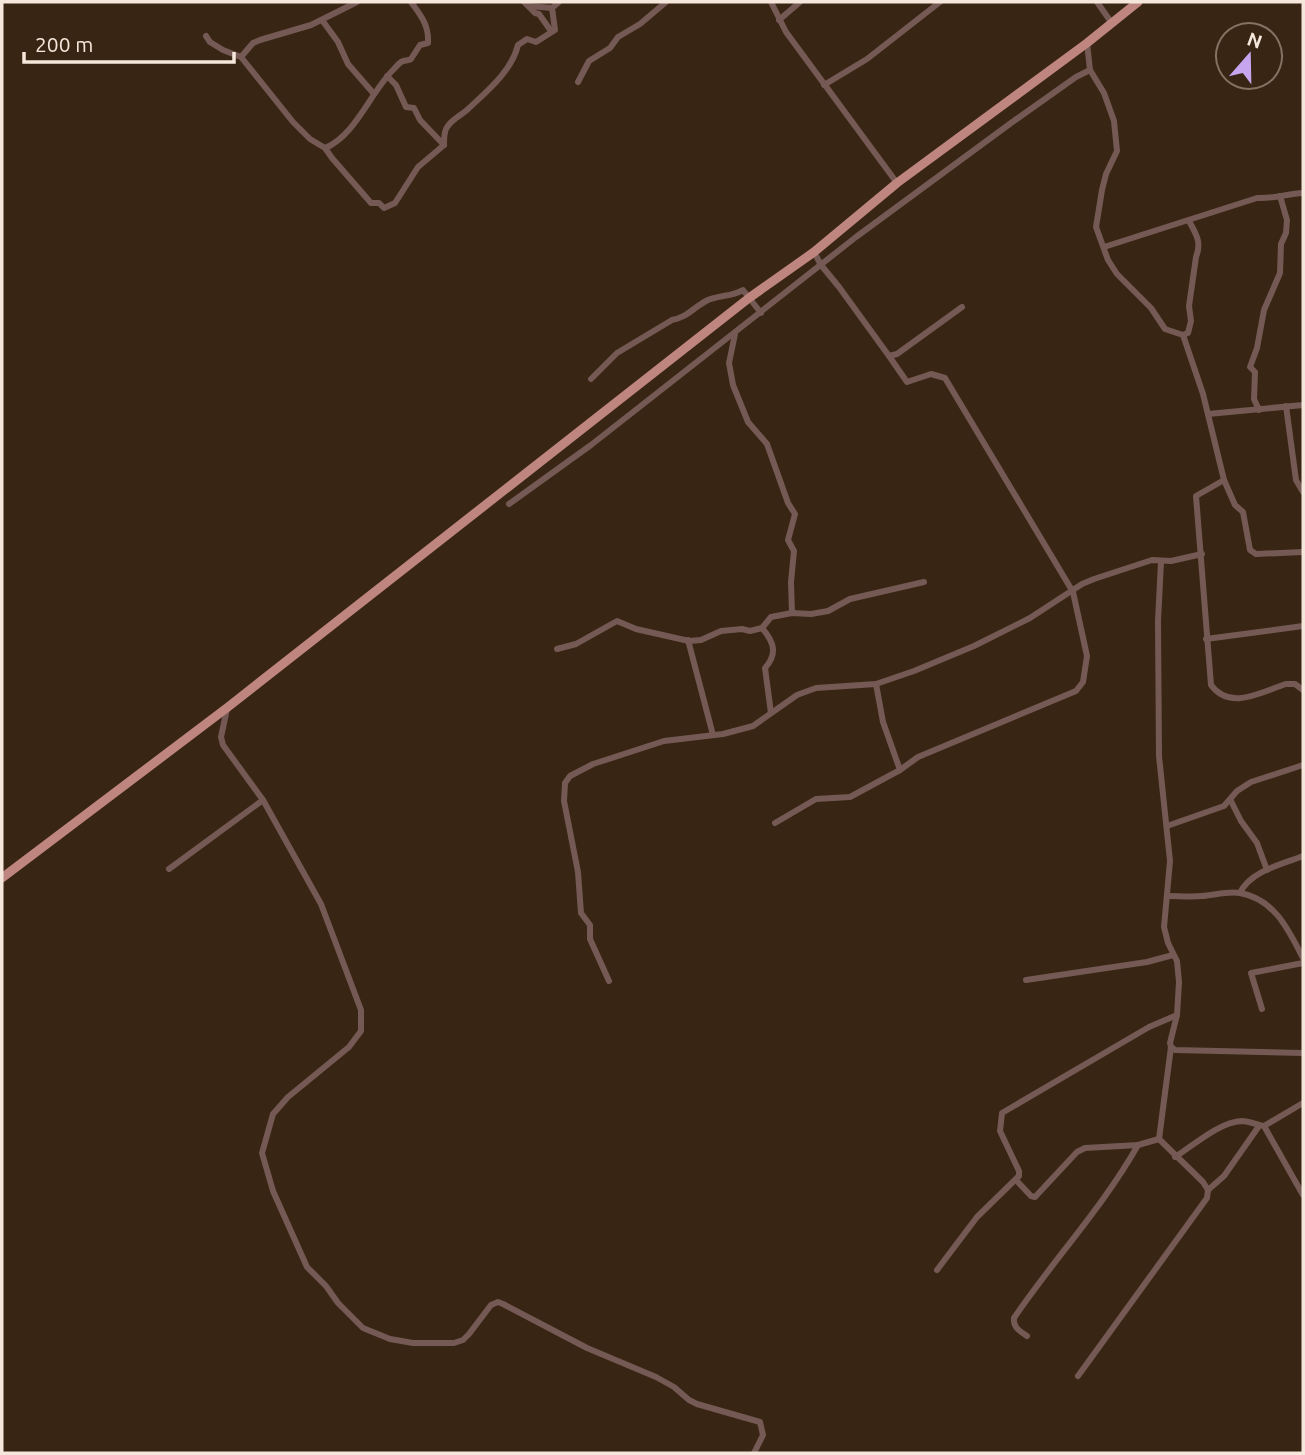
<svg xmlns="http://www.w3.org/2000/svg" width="1305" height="1455" viewBox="0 0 1305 1455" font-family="Ubuntu,sans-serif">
<rect width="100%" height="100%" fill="#392513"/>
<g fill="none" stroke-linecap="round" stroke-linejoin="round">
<g stroke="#745954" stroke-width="6">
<path d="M524,2L535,13L539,14L551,31"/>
<path d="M771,2L786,32L897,183"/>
<path d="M1097,2L1111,22"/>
<path d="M529,6L552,8"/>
<path d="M322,20L338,42L348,64L374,94"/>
<path d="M779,20L800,2"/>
<path d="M206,36L210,42L223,50L241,57L293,122L310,139L325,148L332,158L371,203H379L384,208L395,203L418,167L444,145C444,141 444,133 446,129C450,120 460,116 467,110C486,92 512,71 518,45L527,39L536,42L555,30L552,8L559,2"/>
<path d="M1087,43L1090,70L1104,93L1114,121L1117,151L1106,174L1102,190L1096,227L1108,260L1117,274L1151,308L1165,329L1183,335"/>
<path d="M241,57L253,43L260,40L311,25L357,2"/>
<path d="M387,76L396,85L406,107L414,108L420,120L444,145"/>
<path d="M578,82L589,61L610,48L618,37L640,24L666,2"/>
<path d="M824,85L867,59L940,2"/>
<path d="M325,148C355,136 370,93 393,70C396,67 398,64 401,62C404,60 408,61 411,59L420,45L428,43C429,25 421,16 411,2"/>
<path d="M1104,247L1257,198C1273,199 1287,194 1303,193"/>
<path d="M814,252L821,265L839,287L889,356L897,354L962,307"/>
<path d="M735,334L729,363L733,385L748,422L767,444L788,503L795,514L788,540L794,551L791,582L792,613"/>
<path d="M1183,335L1203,394L1224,480L1235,505L1243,512L1250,550L1256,554L1303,552"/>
<path d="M1183,335L1188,333L1191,321L1189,306L1196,257C1202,242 1196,234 1189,221"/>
<path d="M591,379L617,353L672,320C686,318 693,308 706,301C717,295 732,297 743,290L761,313"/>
<path d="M1286,406L1296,480L1303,492"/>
<path d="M1259,410L1254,399L1255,372L1250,367L1257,348L1264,310L1280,273L1281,244L1286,233L1287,220L1280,196"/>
<path d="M1208,414L1303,405"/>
<path d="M1224,480L1196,496L1211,685C1230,711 1261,692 1286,684H1295L1303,690"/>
<path d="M509,504L591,445L856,237L1011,123L1076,77L1090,70"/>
<path d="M1161,562L1158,621L1159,756L1170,861L1164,927L1168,943L1177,961L1179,982L1177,1015L1170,1043L1171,1047L1175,1050L1303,1053"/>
<path d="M1206,639L1303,626"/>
<path d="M688,640L713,735"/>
<path d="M557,649L576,644L617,621L636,629L689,641L701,640L721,631L742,629L750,631L762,628"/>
<path d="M876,684L883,722L900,770"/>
<path d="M227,709L221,737L223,745L263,800L321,904L361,1010V1031L349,1047L288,1097L273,1114L262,1153L273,1191L307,1267L326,1286L338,1303L363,1328L390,1339L413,1343H454L463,1340L469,1334L491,1305L498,1302L503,1304L587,1348L656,1377L674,1387L689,1400L697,1404L760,1422L763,1435L754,1453"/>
<path d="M771,713L765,668C778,654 774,642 762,628L771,617L792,613L811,614L828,611L850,599L924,582"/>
<path d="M1231,801L1241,821L1257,843L1267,870"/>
<path d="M775,823L816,799L850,797L900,770L918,757L1076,691L1083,682L1087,656L1073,592L945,378L931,374L907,382L889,356"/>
<path d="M1167,826L1224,806L1237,791L1251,782L1303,765"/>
<path d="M169,869L263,800"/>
<path d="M1240,893C1250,871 1283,864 1303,856"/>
<path d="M1168,896C1179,896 1191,897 1202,896C1214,895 1229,891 1240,893C1275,899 1289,931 1303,958"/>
<path d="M1026,980L1147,962L1173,955"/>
<path d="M609,981L590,939V925L581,913L578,872L564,801L565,783L570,776L593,764L664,741L723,734L753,726L797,695L816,688L876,684L914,671L974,646L1030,618L1082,584L1094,579L1152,560L1171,561L1202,554"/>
<path d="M1262,1009L1251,973L1303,963"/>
<path d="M1264,1126L1303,1195"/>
<path d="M1175,1157C1194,1145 1219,1122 1242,1121C1249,1121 1257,1125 1264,1126L1303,1103"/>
<path d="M1016,1180L1031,1196L1035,1197L1077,1152L1085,1148L1138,1145L1159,1139"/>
<path d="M1208,1190L1224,1176L1259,1126"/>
<path d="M937,1270L977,1217L1019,1176V1171L1000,1131L1002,1113L1149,1027L1177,1015"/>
<path d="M1027,1336C1020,1331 1013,1328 1014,1318C1054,1259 1103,1207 1138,1145"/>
<path d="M1078,1376L1207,1198L1208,1190L1203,1182L1159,1139L1171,1047"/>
</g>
<path stroke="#be867e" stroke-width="9" d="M2,878L228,707L749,298L814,252L897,183L1087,43L1138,2"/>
</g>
<rect width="1305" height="1455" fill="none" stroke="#f5e7dc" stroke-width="7"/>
<g transform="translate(1249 56) rotate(20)"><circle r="33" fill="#392513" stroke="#847363" stroke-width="2"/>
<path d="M0-5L12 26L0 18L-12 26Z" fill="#c8a6ef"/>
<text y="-10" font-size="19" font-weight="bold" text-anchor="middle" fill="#f5e7dc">N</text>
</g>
<path d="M24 52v10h210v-10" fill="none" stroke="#f5e7dc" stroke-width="3.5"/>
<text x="35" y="52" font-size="21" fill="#f5e7dc" stroke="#392513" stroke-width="5" paint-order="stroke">200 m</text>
</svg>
